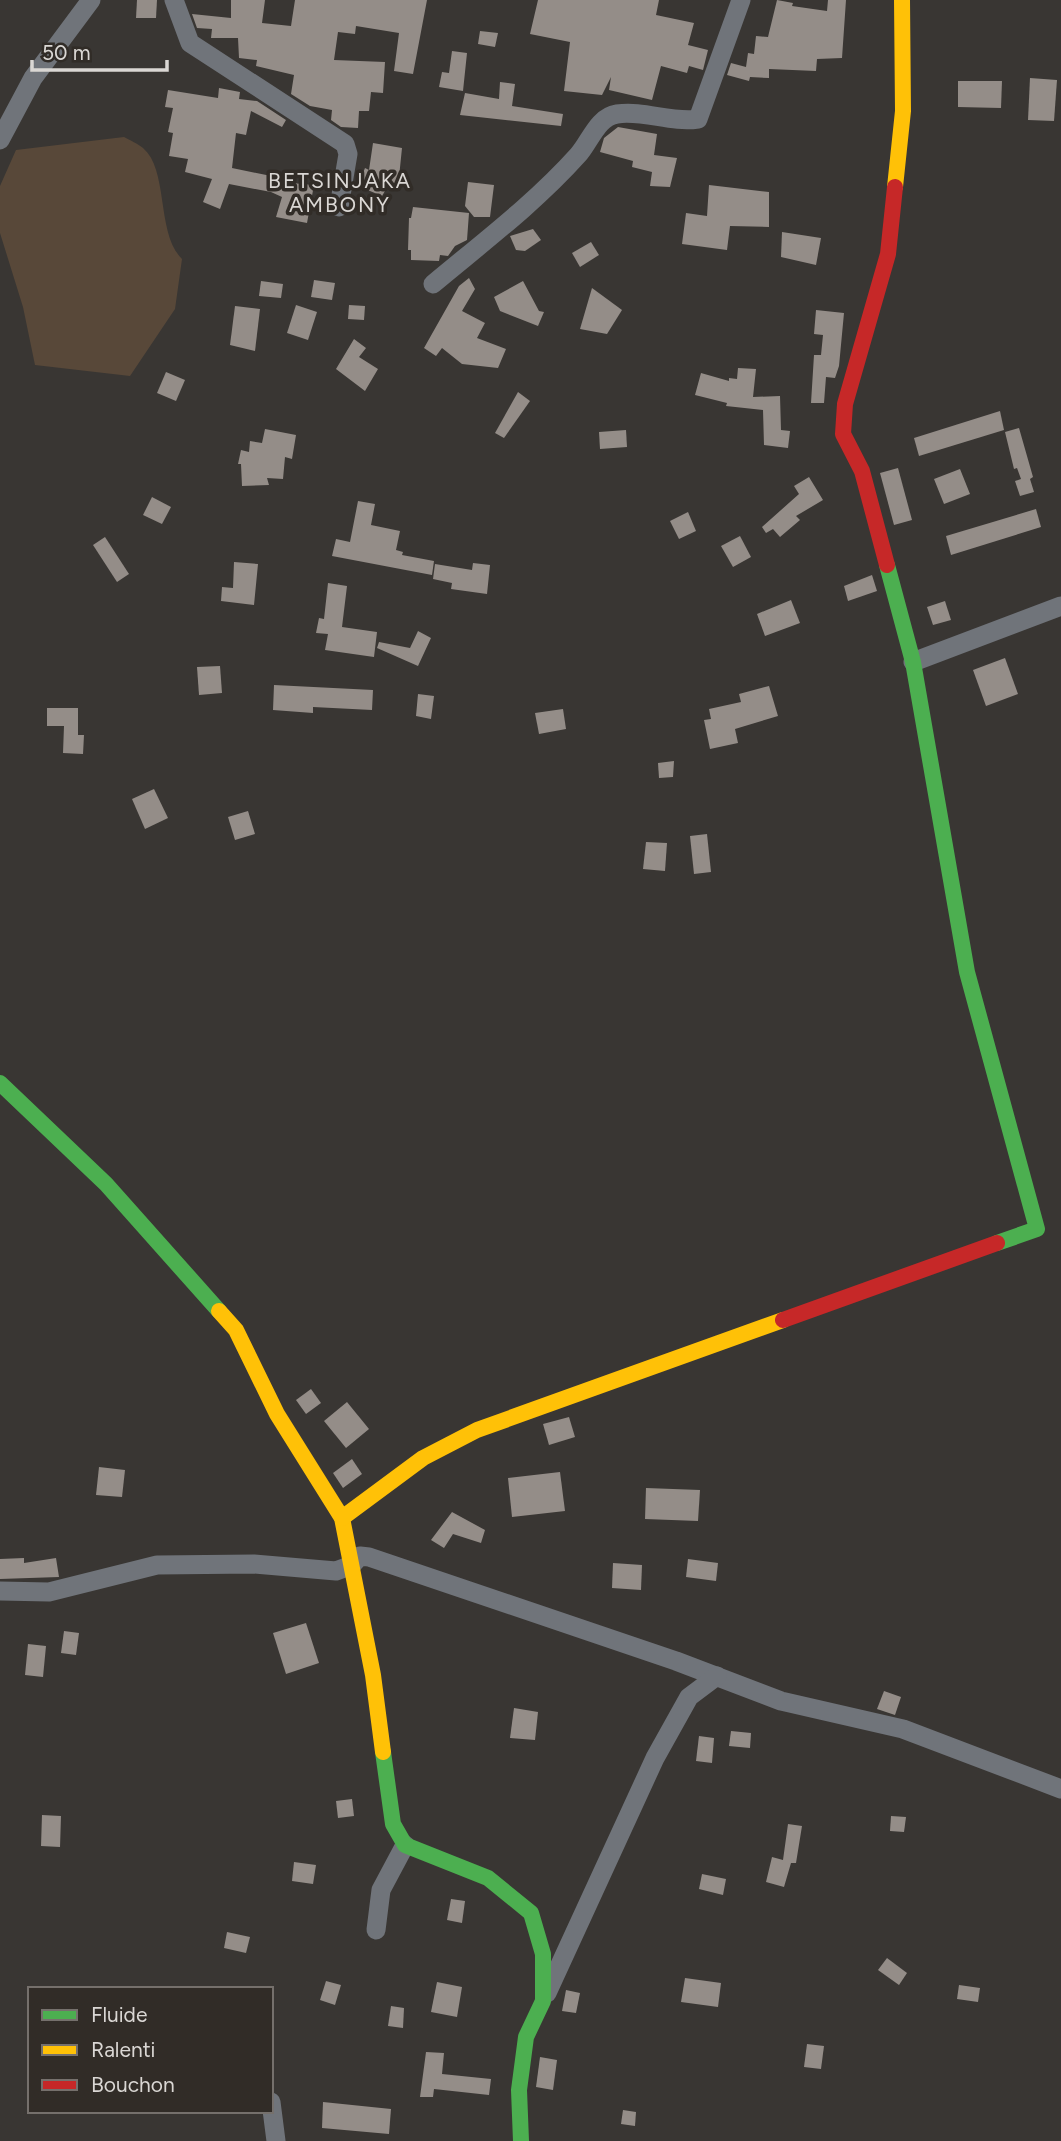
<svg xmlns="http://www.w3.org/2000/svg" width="1061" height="2141" viewBox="0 0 1061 2141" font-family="Figtree,sans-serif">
<rect width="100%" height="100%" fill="#393633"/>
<path fill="#584839" d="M124,137C130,140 138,144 143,148C169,170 156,234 182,259L175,309L130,376L35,365L23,307L0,233V186L16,150Z"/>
<g fill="#948d88">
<path d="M137,0H157L156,18H136Z"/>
<path d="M231,0H265L262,23L291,26L295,0H427L413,74L394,71L399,33L356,26L355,34L338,32L334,60L385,62L383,93L371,92L369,111H359L358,128L341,127L331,120L332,110L310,106L291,94L294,75L256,66L257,60L239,58L238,38H211L212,29L197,28L192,14L231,18Z"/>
<path d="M538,0H659L656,15L694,23L688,45L708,50L703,70L689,66L687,73L661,66L652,100L609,90L611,77L602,95L564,91L570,42L530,34Z"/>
<path d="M777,0L793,3L792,6L827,11L828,0H846L842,58L817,59L816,71L769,69V78L750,77L749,81L727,75L731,63L746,67L748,53L754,54L756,36L768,37Z"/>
<path d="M480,31L498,33L495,47L478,44Z"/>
<path d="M452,51L467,53L463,91L439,87L442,72L449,73Z"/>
<path d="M1030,78L1057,80L1054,121L1028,120Z"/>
<path d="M958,81H1002L1001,108L958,107Z"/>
<path d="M500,82L515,84L512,106L563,114L561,126L460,115L465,93L499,99Z"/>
<path d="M219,88L240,92L239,99L257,101L286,120L282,127L251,111L246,135L236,133L232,168L281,178L280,182L314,185L307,223L276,217L282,197L271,192L229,184L220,209L203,202L212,179L185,172L188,159L169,156L173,133L168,132L173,108L165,107L168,90L218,98Z"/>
<path d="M618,127L657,134L654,155L677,158L670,187L650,186L652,172L632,167L633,161L600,152L604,138Z"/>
<path d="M373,143L402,148L398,187L388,186L382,196L358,186L365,168L369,170Z"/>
<path d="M468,182L494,185L490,217H474L465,206Z"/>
<path d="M709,185L769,192V227L730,226L727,250L682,244L686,213L707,216Z"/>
<path d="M413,207L469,213L467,240L455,246L448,256L440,255L439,261L411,260V250H408L409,218H411Z"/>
<path d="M533,229L541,240L525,251L516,250L510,236Z"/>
<path d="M782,232L821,238L816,265L781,257Z"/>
<path d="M591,242L599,255L580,267L572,253Z"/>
<path d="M469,278L475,289L462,311L485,323L477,338L506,349L498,368L462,364L442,348L436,356L424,348L459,286Z"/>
<path d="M314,280L335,283L332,300L311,297Z"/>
<path d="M261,281L283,284L281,298L259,296Z"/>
<path d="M523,281L539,311L544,312L538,326L500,311L494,297Z"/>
<path d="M592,288L622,310L607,334L580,329Z"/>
<path d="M296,305L317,312L308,340L287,333Z"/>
<path d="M349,305L365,306L364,320L348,319Z"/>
<path d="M235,306L260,309L255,351L230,345Z"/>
<path d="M816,310L844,313L839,366L835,378L826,377L824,403H811L814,355H821L823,335L814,334Z"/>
<path d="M354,339L366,348L359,357L378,369L365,391L336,369Z"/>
<path d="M738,368L756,369L753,397L780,396L781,430L790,431L788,448L764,445L763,410L726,406L727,403L695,395L701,373L729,381V378L737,379Z"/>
<path d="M166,372L185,380L176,401L157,393Z"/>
<path d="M518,392L530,401L504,438L495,433Z"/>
<path d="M1000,411L1004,430L919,456L914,438Z"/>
<path d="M1019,428L1033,477L1030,479L1034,492L1020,496L1015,481L1021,479L1017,468L1014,469L1005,432Z"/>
<path d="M265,429L296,435L292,459L285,457L283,479L267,478L269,485L242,486L241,464H238L241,450L249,452L250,441L262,443Z"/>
<path d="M626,430L627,447L600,449L599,432Z"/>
<path d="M898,468L912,520L894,525L880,473Z"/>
<path d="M960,469L970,494L944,504L934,479Z"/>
<path d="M809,477L823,500L796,516L800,520L780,537L773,529L766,533L762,527L799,494L794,486Z"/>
<path d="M152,497L171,507L162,524L143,515Z"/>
<path d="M358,501L375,504L371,525L400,531L396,550L403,552L402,555L434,561L432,575L332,556L336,539L350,542Z"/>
<path d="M1036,509L1041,527L951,555L946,536Z"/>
<path d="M688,512L696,531L679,539L670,521Z"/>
<path d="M740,536L751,557L733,567L721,546Z"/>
<path d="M105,537L129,574L117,582L93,545Z"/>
<path d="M234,562L258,564L254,605L221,601L222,587L233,588Z"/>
<path d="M473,563L490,565L487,594L451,589L452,583L433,579L435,564L472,570Z"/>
<path d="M872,575L877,591L848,601L844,586Z"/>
<path d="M328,583L347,586L342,627L377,632L374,657L325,650L328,634L316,633L319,618L324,619Z"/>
<path d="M791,600L800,623L765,636L757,614Z"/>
<path d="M945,601L951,620L933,625L927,607Z"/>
<path d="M418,631L431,638L418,666L377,648L379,642L410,648Z"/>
<path d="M1005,658L1018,694L986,706L973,670Z"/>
<path d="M220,666L222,693L199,695L197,667Z"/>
<path d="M274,685L373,690L372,710L313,707V713L273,710Z"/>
<path d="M769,686L778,716L735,729L738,743L710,749L704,720L711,719L709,709L741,702L739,694Z"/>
<path d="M418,694L434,696L431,719L416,716Z"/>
<path d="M47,708H78V735H84L83,754L63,753L64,726H47Z"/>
<path d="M563,709L566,729L539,734L535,713Z"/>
<path d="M674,761L673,777L659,778L658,763Z"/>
<path d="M154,789L168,818L145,829L132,799Z"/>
<path d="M248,811L255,834L235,840L228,817Z"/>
<path d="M707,834L711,872L694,874L690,836Z"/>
<path d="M646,842L667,843L665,871L643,869Z"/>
<path d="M311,1389L321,1403L306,1414L296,1400Z"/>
<path d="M347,1402L369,1429L346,1448L324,1421Z"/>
<path d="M569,1417L575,1437L549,1445L543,1424Z"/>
<path d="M352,1459L362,1474L343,1488L333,1473Z"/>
<path d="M99,1467L125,1470L122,1497L96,1495Z"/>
<path d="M560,1472L565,1511L512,1517L508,1478Z"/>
<path d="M646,1488L700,1490L698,1521L645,1519Z"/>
<path d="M452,1512L485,1530L481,1543L453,1534L444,1548L431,1540Z"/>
<path d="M24,1558V1563L56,1558L59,1577L0,1579V1559Z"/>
<path d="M688,1559L718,1563L716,1581L686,1577Z"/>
<path d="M613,1563L642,1565L641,1590L612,1588Z"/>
<path d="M306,1623L319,1663L286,1674L273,1633Z"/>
<path d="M64,1631L79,1633L76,1655L61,1653Z"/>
<path d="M28,1644L46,1646L43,1677L25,1675Z"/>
<path d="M884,1691L901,1697L895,1715L877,1709Z"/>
<path d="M514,1708L538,1712L535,1740L510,1738Z"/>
<path d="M731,1731L751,1733L750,1748L729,1746Z"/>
<path d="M699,1736L714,1738L712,1763L696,1761Z"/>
<path d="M352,1799L354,1816L338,1818L336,1801Z"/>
<path d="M42,1815L61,1816L60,1847L41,1846Z"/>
<path d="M891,1816L906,1817L904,1832L890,1831Z"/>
<path d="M788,1824L802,1826L796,1863H791L784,1887L766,1882L772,1857L783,1860Z"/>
<path d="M294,1862L316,1865L313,1884L292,1881Z"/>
<path d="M702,1874L726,1879L723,1895L699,1889Z"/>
<path d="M451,1899L465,1901L462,1923L447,1920Z"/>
<path d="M227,1932L250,1937L246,1953L224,1948Z"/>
<path d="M887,1958L907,1973L899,1985L878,1970Z"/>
<path d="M685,1978L721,1983L718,2007L681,2002Z"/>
<path d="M326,1981L341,1985L335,2005L320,2000Z"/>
<path d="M437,1982L462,1987L457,2017L431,2012Z"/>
<path d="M959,1985L980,1988L978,2002L957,1999Z"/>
<path d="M566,1990L580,1993L576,2013L562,2011Z"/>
<path d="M391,2006L404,2008L403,2028L388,2026Z"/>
<path d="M807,2044L824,2046L821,2069L804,2067Z"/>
<path d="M426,2052L444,2053L442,2074L491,2079L489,2095L434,2089L433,2097H420Z"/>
<path d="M540,2057L557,2060L553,2090L536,2087Z"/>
<path d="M323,2102L391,2109L389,2134L322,2128Z"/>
<path d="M623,2110L636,2112L635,2126L621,2124Z"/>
</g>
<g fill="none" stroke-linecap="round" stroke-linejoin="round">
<g stroke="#70747a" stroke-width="19">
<path d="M174,0L190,43L345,144L348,154L339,207"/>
<path d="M0,140L33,78L91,0"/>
<path d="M433,284C482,243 535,203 578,155C590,142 597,117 617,114C644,110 671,123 698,119L741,0"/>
<path d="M913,662L1061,606"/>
<path d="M0,1591L49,1592L157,1565L254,1564L336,1571L352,1565L360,1556L369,1557L676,1661L781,1701L903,1729L1061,1789"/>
<path d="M376,1930L381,1890L405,1845"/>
<path d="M547,1993L655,1758L689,1697L717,1676"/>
<path d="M271,2102L276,2141"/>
</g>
<g stroke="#4caf50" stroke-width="16">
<path d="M887,565L913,662L967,972L1037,1229L997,1243"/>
<path d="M0,1083L106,1184L219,1311"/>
<path d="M383,1752L393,1824L405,1845L488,1878L531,1913L543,1954V2001L526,2037L519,2090L521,2141"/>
</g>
<g stroke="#ffc107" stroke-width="16">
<path d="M895,187L903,111L902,0"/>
<path d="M219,1311L236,1330L277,1414L342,1518L373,1675L383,1752"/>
<path d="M342,1518L423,1458L477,1430L783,1320"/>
</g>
<g stroke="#c62828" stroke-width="16">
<path d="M887,565L862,471L843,434L845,404L888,254L895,187"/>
<path d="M783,1320L997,1243"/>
</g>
</g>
<g text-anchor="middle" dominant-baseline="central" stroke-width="7" stroke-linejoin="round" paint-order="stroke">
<g font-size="21" letter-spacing="2" fill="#dad7d4" stroke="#312c27">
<text x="340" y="180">BETSINJAKA<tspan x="340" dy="24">AMBONY</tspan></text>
</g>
</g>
<rect x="28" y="1987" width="245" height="126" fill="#312c27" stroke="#75706c" stroke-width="2"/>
<rect x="42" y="2010" width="35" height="10" fill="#4caf50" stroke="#75706c" stroke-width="2"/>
<text x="91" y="2022" font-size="21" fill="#dad7d4">Fluide</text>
<rect x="42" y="2045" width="35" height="10" fill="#ffc107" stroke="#75706c" stroke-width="2"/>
<text x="91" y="2057" font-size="21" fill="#dad7d4">Ralenti</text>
<rect x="42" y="2080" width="35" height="10" fill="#c62828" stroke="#75706c" stroke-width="2"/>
<text x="91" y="2092" font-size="21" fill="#dad7d4">Bouchon</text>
<path d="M32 60v10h135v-10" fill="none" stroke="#dad7d4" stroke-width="3.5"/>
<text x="42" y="60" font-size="21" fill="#dad7d4" stroke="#312c27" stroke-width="5" paint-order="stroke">50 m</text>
</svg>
